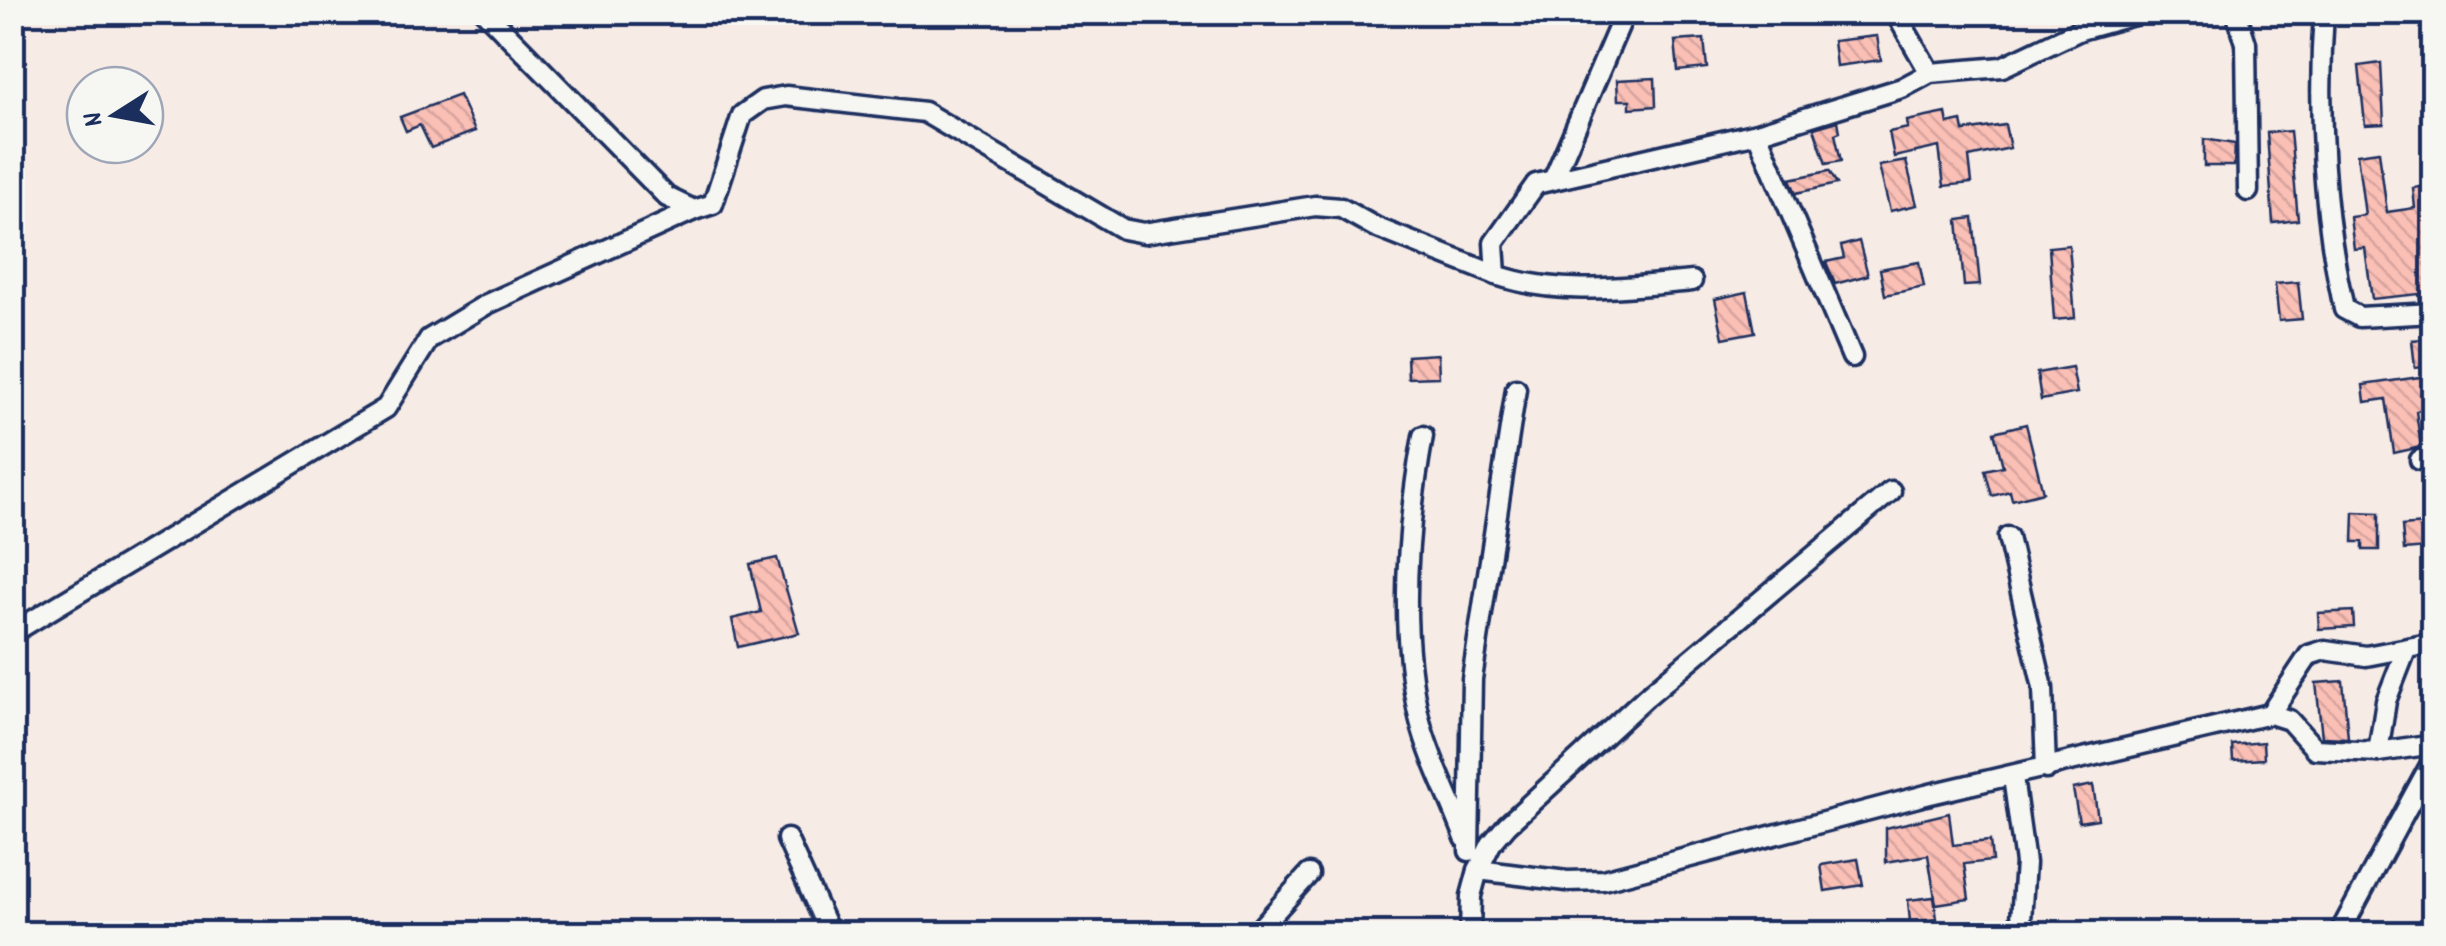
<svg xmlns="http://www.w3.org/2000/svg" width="2446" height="946" viewBox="0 0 2446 946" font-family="Dekko,sans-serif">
<defs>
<pattern id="building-back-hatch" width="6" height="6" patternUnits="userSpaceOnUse" patternTransform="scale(2.5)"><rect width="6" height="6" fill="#fabfb5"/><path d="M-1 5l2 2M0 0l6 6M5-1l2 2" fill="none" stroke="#d6a49e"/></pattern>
</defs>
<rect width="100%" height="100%" fill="#f7ebe6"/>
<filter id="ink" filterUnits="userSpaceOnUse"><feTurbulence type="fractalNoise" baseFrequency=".01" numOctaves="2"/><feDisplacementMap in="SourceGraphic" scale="20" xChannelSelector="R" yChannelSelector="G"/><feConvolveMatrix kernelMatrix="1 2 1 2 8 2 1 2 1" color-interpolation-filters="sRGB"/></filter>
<g filter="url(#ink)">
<g fill="url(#building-back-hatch)" stroke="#1b2f5e" stroke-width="2.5">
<path d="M1877,36L1881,60L1836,66L1833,41Z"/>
<path d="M1704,39L1707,68L1678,71L1675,41Z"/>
<path d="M2381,63L2384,124L2365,125L2359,66Z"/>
<path d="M1655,78L1656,106L1630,108V100H1618L1617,80Z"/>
<path d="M459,95L475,131L431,148L420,125L406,131L400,117Z"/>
<path d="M1946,113L1948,124L1962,121L1964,131L2005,125L2010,148L1969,157L1972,183L1944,186L1939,147L1894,157L1889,132L1908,128L1907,121Z"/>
<path d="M1838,121L1840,132L1835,134L1841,161L1826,164L1814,128Z"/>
<path d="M2290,131L2298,220L2273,223L2267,133Z"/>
<path d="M2204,139L2235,144L2234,166H2204Z"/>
<path d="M2379,151L2387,212L2415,208L2413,188L2434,185V301H2420L2419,294L2372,299L2365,248L2354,249L2350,217L2365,215L2357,154Z"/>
<path d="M1906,161L1917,205L1890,211L1879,166Z"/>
<path d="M1829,171L1837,184L1796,193L1790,179Z"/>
<path d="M1973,218L1980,285L1964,286L1958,220Z"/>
<path d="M1859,241L1868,275L1835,284L1826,262L1844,258L1841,246Z"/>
<path d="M2069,245L2075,318L2054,320L2049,247Z"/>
<path d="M1919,262L1924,287L1885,295L1880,269Z"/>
<path d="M2298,282L2302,319L2279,321L2275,284Z"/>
<path d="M1747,292L1755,332L1723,338L1715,299Z"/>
<path d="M2434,338V366L2415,368L2412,340Z"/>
<path d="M1438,354L1439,377L1408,378L1407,356Z"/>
<path d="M2072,367L2077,393L2041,400L2037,373Z"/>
<path d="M2427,376L2433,408L2416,411L2421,447L2394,453L2386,399L2365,402L2363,385Z"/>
<path d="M2026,424L2043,492L2012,500L2010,491L1992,496L1985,470L2003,466L1994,432Z"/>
<path d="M2354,512L2379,513V550H2363V542H2353Z"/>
<path d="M2423,524L2426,548L2404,550L2402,526Z"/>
<path d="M777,558L799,633L738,647L732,619L761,612L750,564Z"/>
<path d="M2353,611L2354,627L2319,629L2318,613Z"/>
<path d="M2343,681L2348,738L2322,737L2316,683Z"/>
<path d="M2263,742L2264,759L2233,761L2232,745Z"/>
<path d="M2093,785L2098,819L2079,822L2073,789Z"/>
<path d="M1949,813L1953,845L1990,841L1992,861L1964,864L1969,899L1936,904L1928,855L1886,862V828Z"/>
<path d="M1858,859L1863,885L1825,891L1821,865Z"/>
<path d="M1934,897L1937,919L1910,922L1908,900Z"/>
</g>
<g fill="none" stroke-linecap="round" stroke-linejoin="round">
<defs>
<g id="minor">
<path d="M485,12L667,197L694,210L713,204L742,115L763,100L786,96L924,112L1123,229L1144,233L1315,206L1341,208L1375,227L1496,275L1494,243L1536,184L1757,133L1902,88L1930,73L2002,67L2080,30L2145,12"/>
<path d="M1895,12L1930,73"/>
<path d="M2236,12L2246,43L2248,191"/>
<path d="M2324,12C2317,109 2323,215 2344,309L2359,317L2434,313"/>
<path d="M1757,133L1852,357"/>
<path d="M1553,180L1625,12"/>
<path d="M1496,275C1561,297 1625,287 1692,281"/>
<path d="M1423,436C1407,526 1398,631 1420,721C1430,761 1451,799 1465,838"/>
<path d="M2420,460L2434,458"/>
<path d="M2008,537L2043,688L2046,769"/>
<path d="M12,633L386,408L429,339L487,304L694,210"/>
<path d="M2270,714L2289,720L2315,749L2378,752L2434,744"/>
<path d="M2378,752L2386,701L2406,650"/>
<path d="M2013,777L2025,863L2020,934"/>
<path d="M787,839L830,934"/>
<path d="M1469,851L1472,679L1516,389"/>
<path d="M1478,870L1491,844L1507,825L1646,697L1891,491"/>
<path d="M1255,934L1309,874"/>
<path d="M1470,934L1471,896L1478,870L1567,881L1603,880L1926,795L2270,714L2309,655L2325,650L2366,656L2434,643"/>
<path d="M2339,934L2434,758"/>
</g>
</defs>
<use href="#minor" stroke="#1b2f5e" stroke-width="25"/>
<use href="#minor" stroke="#f6f6f2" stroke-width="18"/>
</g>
</g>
<rect width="2446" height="946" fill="none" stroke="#f6f6f2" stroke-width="50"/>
<rect x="25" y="25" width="2396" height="896" fill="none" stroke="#1b2f5e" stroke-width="4" filter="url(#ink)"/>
<g transform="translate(115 115) rotate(259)"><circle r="48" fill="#f6f6f2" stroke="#9ea6b7" stroke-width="2.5"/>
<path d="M0-8L18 38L0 25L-18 38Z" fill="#1b2f5e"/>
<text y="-15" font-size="28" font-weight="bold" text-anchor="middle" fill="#1b2f5e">N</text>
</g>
</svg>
